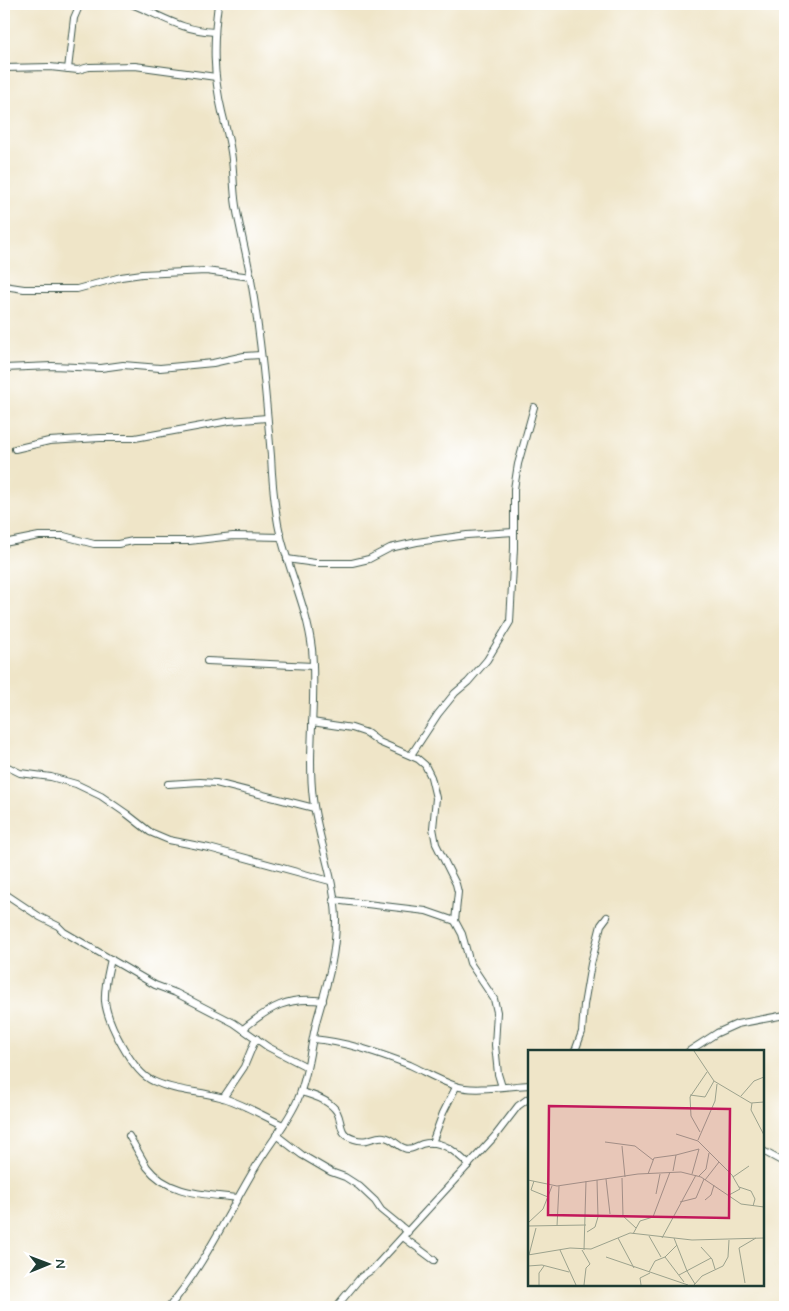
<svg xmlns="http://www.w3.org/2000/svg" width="789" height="1311" viewBox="0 0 789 1311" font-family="Mynerve,sans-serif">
<rect width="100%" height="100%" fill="#fff"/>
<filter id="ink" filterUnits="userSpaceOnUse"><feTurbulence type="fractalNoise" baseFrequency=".02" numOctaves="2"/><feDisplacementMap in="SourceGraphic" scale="10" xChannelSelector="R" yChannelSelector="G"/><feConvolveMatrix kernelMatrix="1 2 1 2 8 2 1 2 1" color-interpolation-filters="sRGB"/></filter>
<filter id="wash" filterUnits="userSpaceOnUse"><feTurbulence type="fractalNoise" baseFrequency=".0096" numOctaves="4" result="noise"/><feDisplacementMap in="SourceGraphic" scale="20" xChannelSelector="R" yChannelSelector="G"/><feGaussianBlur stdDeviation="1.12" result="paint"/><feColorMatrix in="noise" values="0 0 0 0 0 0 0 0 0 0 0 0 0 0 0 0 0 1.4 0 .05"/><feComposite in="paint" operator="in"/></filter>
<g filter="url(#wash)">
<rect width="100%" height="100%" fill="#efe5c8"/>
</g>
<g filter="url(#ink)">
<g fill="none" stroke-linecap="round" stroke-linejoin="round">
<defs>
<g id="minor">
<path d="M131,4C163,16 179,30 215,32"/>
<path d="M4,68L50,67L78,70L89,67L135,66L216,77"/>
<path d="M68,69L74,18L80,4"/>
<path d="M4,286L24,289H77L121,277L142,274L206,271L251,277"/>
<path d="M4,368L52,366L101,368L123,365L160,368L213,363L244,356L261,355"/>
<path d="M15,449L49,441L100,438H135L229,421L267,418"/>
<path d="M4,543L39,536H64L94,544H118L133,541H189L233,536L281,537"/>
<path d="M287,559L315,563H352L369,559L390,548L417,542L467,535L514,532"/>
<path d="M207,661L313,666"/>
<path d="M312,722L352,728L367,733L379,742L418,759L425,765L431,777L436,798L433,828L436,844L456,884L458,892L455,921"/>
<path d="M411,755L438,714L455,693L468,682L487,660L510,622L514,548V489L518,464L534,407"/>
<path d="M4,765L20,773L51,777L76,784L101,796L127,814L150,832L169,840L209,848L330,881"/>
<path d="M168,784L200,782L216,783L314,808"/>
<path d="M4,893L40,917L58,926L64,932L155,985L176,993L234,1023L268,1047L307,1067"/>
<path d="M333,900L426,911L455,921L462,934L470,963L494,999L497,1012L495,1045L498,1074L502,1087"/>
<path d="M111,959C108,973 104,987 105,1001C107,1022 133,1073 153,1081C174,1091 197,1091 220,1097C240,1102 263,1116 283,1125"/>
<path d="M243,1029C270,1007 288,996 323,1001"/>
<path d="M313,1039C347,1042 379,1053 410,1065C425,1072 440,1081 456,1086C472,1092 510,1086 529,1085"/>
<path d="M575,1051L582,1032L584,1005L591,964L601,925L607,917"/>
<path d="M689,1051L717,1033L737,1024L785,1015"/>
<path d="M301,1092C313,1095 330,1100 337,1112C343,1124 338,1134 354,1139C368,1144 374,1135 384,1137C393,1138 396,1145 404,1148C411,1151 416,1146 422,1144C441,1138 457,1153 469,1165"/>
<path d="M223,1098L244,1067L256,1038"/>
<path d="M276,1135L302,1155L331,1172L345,1177L359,1186L375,1201L381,1210L408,1232"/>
<path d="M129,1136C135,1146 141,1157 147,1167C168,1195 206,1194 238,1198"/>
<path d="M432,1143L443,1113L456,1087"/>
<path d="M763,1151L785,1163"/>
<path d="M403,1237L434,1260"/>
<path d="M169,1307C204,1265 227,1215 255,1168C268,1145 288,1123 298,1099C309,1073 310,1046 317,1019C327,984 336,957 336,919C335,878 318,839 313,799C307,749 317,699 312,649C307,605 286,566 278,524C274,501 272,479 271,456C266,397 261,338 251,280C247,255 240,231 236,206C233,188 234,170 231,152C229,138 225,125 222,112C213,74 213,43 218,4"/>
<path d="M336,1307L361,1277L373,1269L495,1136L518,1106L529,1098"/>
</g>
</defs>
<use href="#minor" stroke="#3e564a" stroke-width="8"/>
<use href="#minor" stroke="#fff" stroke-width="6"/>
</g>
</g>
<g transform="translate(528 1050)">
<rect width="236" height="236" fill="#efe5c8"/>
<path fill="none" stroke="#9ca28d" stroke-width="1" d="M166,1L186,31L223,53L236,52M162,45L177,47L186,31M213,46L226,31L236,27M224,53L223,60L236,85M172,82L163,66L162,47L179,22M148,84L170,91L204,125L212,139L201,145M170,90L187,51L189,34M77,92L107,96L125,110M94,96L97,127M145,121L148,105L171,99M120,124L126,108L148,105M164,124L171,99M171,126L178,119L181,103M205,127L221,116M94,128L95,166L108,178M78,129L82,164M0,130L29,136L110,124L153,122L173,127L213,154L236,157M177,130L191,112M6,131L3,140L20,147M211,137L223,141L227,149L225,156M128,144L132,124M177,150L183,145L186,135M152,152L168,148L176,129M0,173L15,159L24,136M0,176L58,175M29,176L31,136M59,182L67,177L70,167L69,130M105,184L112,171L125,167L142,122M121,186L133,207M90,188L106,218M134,188L168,125M146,188L159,221M173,197L184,209L187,219M32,200L48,235M54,200L62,214L58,218L56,235M56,200L58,131M0,205L42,198L63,199L102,183L164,190L236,188M1,205L8,178M78,207L160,235M137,207L149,195M0,216L14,215L41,222M159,221L167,234M121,222L127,211L137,207L156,232M151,225L183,208M217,233L211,198L228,188M11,235V223L16,216M113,235L112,228L122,223M166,235L174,226L195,216L200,207L201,190"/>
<path fill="#c2185b" fill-opacity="0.15" stroke="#c2185b" stroke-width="2.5" d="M21,56L202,59L201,168L20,165Z"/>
<rect width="236" height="236" fill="none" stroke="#1f3d34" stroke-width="2.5"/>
</g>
<rect width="789" height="1311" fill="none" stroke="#fff" stroke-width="20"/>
<g transform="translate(48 1264) rotate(89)" stroke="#ffffff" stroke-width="4" paint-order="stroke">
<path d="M0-4L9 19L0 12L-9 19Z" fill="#1f3d34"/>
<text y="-8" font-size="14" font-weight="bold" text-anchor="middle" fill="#1f3d34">N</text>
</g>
</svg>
